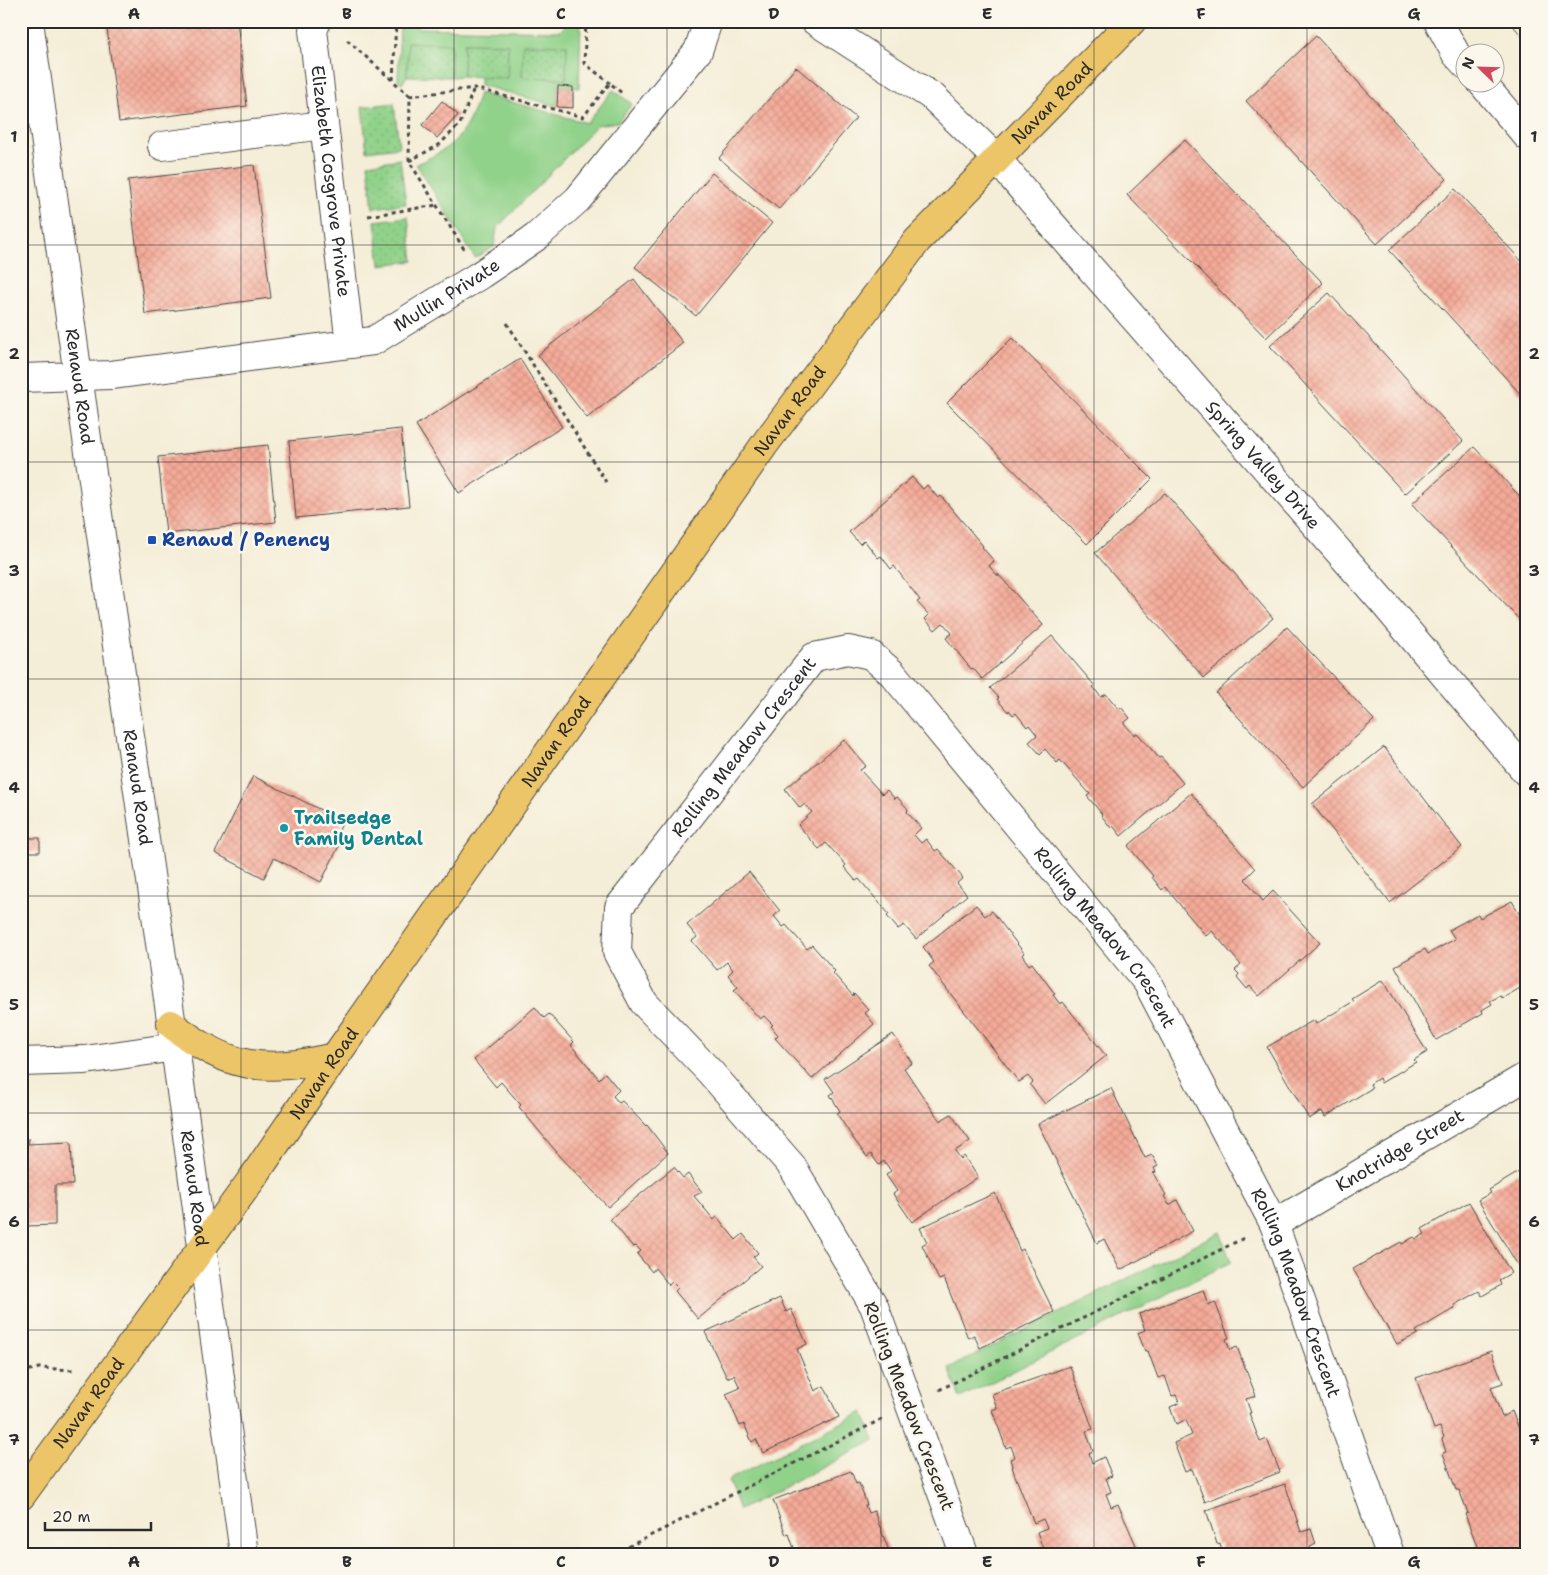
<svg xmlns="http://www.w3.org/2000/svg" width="1548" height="1575" viewBox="0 0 1548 1575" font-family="'Shantell Sans',sans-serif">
<defs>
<pattern id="garden-dots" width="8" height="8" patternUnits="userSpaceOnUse" patternTransform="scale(1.25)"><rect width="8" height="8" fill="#91d28a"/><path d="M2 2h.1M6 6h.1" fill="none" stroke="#7db477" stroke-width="1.8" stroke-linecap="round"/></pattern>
<pattern id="building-cross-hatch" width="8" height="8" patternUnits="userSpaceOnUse" patternTransform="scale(1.25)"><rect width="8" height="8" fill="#f5aa98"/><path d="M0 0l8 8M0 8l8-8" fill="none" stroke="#d29283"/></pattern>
</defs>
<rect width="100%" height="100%" fill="#fbf7ec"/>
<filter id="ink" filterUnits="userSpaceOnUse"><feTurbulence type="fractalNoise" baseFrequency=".02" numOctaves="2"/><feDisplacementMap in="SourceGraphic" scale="10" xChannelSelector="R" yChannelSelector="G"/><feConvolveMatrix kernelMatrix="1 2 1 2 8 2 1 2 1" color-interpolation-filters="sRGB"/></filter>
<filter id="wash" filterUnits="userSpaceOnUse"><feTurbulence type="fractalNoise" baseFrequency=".0096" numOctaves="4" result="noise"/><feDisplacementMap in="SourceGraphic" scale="20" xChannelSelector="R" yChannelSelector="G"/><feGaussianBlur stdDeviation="1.12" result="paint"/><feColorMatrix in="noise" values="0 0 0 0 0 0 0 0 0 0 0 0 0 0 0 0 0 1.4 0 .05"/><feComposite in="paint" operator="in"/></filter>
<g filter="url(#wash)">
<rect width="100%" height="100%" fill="#f4edd7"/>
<g fill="#91d28a" stroke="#5e7e5a">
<path d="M400,21H411L418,28L560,31L569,21H581L579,88L558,86L557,106L480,85V77L507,78V44L464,43L463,76L451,77V44L408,43L407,76L402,84L398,80Z"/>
<path d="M613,90L632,104L618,122L597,125L497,228L494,247L475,258L416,164C454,148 468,133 479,93L587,123Z"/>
<path d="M1220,1232L1231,1262L960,1398L949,1368Z"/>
<path d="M863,1412L874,1441L739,1510L728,1480Z"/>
</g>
<g fill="url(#garden-dots)" stroke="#5e7e5a">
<path d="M408,42L451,44V77L407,76Z"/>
<path d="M464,43L508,44L507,78L463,76Z"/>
<path d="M523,44L567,45L566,79L522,77Z"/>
<path d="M394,103L399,147L367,151L362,107Z"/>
<path d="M400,159L406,204L373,208L368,164Z"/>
<path d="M408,217L413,261L380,265L375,221Z"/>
</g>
<g id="blocks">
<g fill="url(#building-cross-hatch)">
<path d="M106,21H237L247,106L119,122Z"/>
<path d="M1509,21H1527V42Z"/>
<path d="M1316,36L1447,179L1377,244L1246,101Z"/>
<path d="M796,67L856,118L779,209L719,158Z"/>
<path d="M558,86L573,87V108L557,107Z"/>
<path d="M442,101L458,115L437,138L422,125Z"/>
<path d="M1185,140L1323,283L1266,338L1127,195Z"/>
<path d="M254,165L271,298L145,314L128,180Z"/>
<path d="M712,173L772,223L696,316L635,267Z"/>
<path d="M1455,189L1527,267V397L1525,399L1389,250Z"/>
<path d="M634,279L683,343L587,418L538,355Z"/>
<path d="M1329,293L1463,441L1405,494L1270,346Z"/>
<path d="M1012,338L1152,479L1087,544L947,403Z"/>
<path d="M520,359L562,427L459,493L416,425Z"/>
<path d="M401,429L409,506L296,518L289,441Z"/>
<path d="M268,445L276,522L166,534L158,457Z"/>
<path d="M1474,447L1527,504V628L1412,504Z"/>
<path d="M912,477L923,489L927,485L938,498L941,496L983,546L982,547L994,561L989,566L998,576V574L1043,625L982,679L973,668L971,669L946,638L952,633L943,623L935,630L925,619L929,615L917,602L920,600L894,566L891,569L881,556L878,558L864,540L860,544L849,532Z"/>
<path d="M1165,493L1273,618L1204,678L1095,553Z"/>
<path d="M1287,627L1374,720L1303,787L1216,693Z"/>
<path d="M1052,636L1095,686L1093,687L1101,697L1106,694L1119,709L1121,707L1130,718L1124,723L1134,735L1137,733L1159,758L1161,757L1183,783L1121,836L1113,826L1111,828L1101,815L1102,814L1087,796L1090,794L1060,760L1057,763L1045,749L1040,754L1029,742L1037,735L1029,725L1027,727L1016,713L1013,715L1009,710L1008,712L997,699L999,698L990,688Z"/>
<path d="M844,740L866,766L860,770L882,794L887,790L895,799L897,797L908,809L907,812L921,828L914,835L921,843L926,839L935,851L938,849L963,878L957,883L967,895L916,939L904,925L898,929L887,916L889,914L859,879L856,881L844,867L846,865L826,843L819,849L798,825L812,812L805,804L800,808L785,789Z"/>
<path d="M1384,747L1462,847L1390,903L1312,804Z"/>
<path d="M253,776L343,821L337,835L343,838L321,882L274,858L264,878L215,853Z"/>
<path d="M1191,793L1255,869L1245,879L1263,901L1273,891L1320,943L1259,996L1250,986L1247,989L1237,977L1239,974L1235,970L1241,965L1212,931L1206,936L1165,887L1162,890L1152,877L1153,876L1128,846Z"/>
<path d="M21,815H28L27,838H40V852H27V876H25V892H21Z"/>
<path d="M749,872L780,911L774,916L783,927L786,925L807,949L812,945L835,971L833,973L853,996L854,993L869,1010L865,1013L874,1024L812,1079L775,1038L778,1035L771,1026L773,1025L764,1016L760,1019L734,990L738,987L728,975L733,970L727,962L717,970L692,941L697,937L687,925Z"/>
<path d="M1512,901L1527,927V990L1521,993L1520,988L1503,998L1500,996L1490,1001L1492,1004L1482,1010L1483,1013L1436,1040L1395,966L1425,949L1428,954L1455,939L1449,930L1478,914L1480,918Z"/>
<path d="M976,905L985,916L992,911L1024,953L1022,955L1029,965L1032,963L1055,994L1053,995L1060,1004L1063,1002L1106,1056L1045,1104L1030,1085L1033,1082L1028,1076L1019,1082L929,966L934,962L923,947Z"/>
<path d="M1383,980L1427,1052L1414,1060L1416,1062L1381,1083L1379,1078L1370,1084L1372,1088L1325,1117L1322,1111L1309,1119L1267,1047L1314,1020L1316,1024L1354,1001L1352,999Z"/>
<path d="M535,1007L544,1018L549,1014L574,1042L571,1045L599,1079L605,1073L619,1090L613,1096L619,1103L622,1101L646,1126L647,1125L668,1153L608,1207L560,1156L519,1107L521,1105L501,1082L496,1087L474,1060Z"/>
<path d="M893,1034L912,1063L904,1068L922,1095L940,1121L951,1114L970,1141L955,1151L961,1159L964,1156L978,1177L912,1222L893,1194L897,1191L886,1175L891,1171L884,1161L879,1165L871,1154L867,1157L855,1141L837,1114L840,1111L830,1095L834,1092L825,1079Z"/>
<path d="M1111,1088L1145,1158L1152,1155L1158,1166L1154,1168L1156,1172L1153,1173L1166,1195L1164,1196L1169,1205L1177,1200L1193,1231L1120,1270L1104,1239L1097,1243L1038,1124Z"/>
<path d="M21,1139H29L28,1144L71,1142L73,1185H55V1225L26,1226V1243H21Z"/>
<path d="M674,1167L683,1178L688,1174L702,1192L694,1196L714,1220L717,1217L736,1240L743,1234L758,1253L753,1257L761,1266L698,1319L675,1291L678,1288L672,1282L669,1285L655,1268L652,1272L637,1254L641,1251L636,1246L633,1247L610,1219Z"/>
<path d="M1524,1169L1527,1174V1269L1522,1272L1478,1200L1491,1193L1489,1190Z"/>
<path d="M995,1193L1020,1251L1023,1249L1054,1312L980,1348L974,1335L968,1338L944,1278L939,1280L922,1245L927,1242L920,1228Z"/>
<path d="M1469,1202L1511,1273L1499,1280L1501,1285L1482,1296L1479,1291L1454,1305L1455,1308L1416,1331L1418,1334L1397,1344L1353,1269L1401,1242L1402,1244L1414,1237L1416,1239L1425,1234L1422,1229Z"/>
<path d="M1203,1290L1208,1305L1215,1302L1229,1338L1226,1339L1230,1350L1237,1347L1256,1396L1246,1399L1251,1413H1249L1260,1442L1267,1439L1280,1472L1205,1502L1192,1469L1185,1472L1174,1443L1192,1435L1186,1420L1176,1424L1170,1407L1180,1403L1176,1395L1172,1396L1165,1376L1158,1378L1148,1351H1145L1138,1333L1145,1330L1139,1314Z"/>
<path d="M780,1298L786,1312L791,1309L807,1344L797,1349L815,1391L824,1386L839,1417L763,1453L756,1439L752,1442L744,1424L740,1426L726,1394L740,1388L734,1375L727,1378L705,1332Z"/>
<path d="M1491,1351L1503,1383L1491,1387L1502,1417L1512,1411L1527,1449V1548L1512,1554H1480L1465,1514L1468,1513L1463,1500L1459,1490H1456L1443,1453L1446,1452L1442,1439L1444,1437L1440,1427L1434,1429L1416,1378Z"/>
<path d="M1070,1366L1093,1429L1086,1431L1093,1451L1089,1453L1092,1463L1104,1457L1112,1476L1106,1478L1111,1492L1106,1494L1111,1507L1118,1504L1138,1550L1130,1554H1045L1037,1532L1047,1528L1043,1519L1034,1523L1014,1473L1010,1459L1015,1457L1011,1446L1006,1448L992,1410L997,1408L992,1394Z"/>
<path d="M851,1471L856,1484L859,1483L867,1505H865L868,1513L874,1511L889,1551L884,1554H796L789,1534L786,1535L773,1500Z"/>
<path d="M1285,1484L1301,1532L1311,1529L1316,1544L1310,1547L1312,1554H1223L1220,1543L1217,1544L1206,1510Z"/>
</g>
</g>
</g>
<g filter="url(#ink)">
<use href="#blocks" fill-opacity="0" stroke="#494845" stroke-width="1"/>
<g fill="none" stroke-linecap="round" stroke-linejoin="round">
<defs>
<g id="minor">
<path id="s1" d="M29,21L78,376L175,1047L244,1554"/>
<path id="s2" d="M317,21L313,30L350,344"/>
<path id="s3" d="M815,21L933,97L997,159L1050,222L1382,601L1527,773"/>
<path d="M1438,21L1456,54L1466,65"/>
<path d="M1481,82L1527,136"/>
<path d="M162,146L323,125"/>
<path id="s4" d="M21,378L111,375L373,341L480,275L536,237L578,199L698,51L708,21"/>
<path d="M21,1062L85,1060L175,1047"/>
<path id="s5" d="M1274,1224L1527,1076"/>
<path id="s6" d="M964,1554L874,1306L792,1166L711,1073L644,1003L617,952L619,907L814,657L848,650L871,655L892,673L1147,982L1274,1224L1390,1554"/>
</g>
<g id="major">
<path d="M171,1024C229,1070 264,1073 335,1057"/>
<path id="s7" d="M21,1496L252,1179L335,1057L767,441L917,241L1132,21"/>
</g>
</defs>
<use href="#minor" stroke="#494845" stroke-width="30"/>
<use href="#major" stroke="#494845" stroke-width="30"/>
<g stroke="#494845" stroke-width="3" stroke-dasharray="4 4" stroke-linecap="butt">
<path d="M586,21L584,63L610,83"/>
<path d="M347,40L410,96"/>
<path d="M393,80L396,21"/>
<path d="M409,161L439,145L460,124L474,88"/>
<path d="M368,216L437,205"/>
<path d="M464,249L409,161L410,96L474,88L583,117L610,83L623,94"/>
<path d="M507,323L606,482"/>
<path d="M21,1372L39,1368L73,1370"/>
<path d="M939,1390L1244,1238"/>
<path d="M614,1554L882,1419"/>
</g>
<use href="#minor" stroke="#fff" stroke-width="28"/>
<use href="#major" stroke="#edc569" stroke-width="28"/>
</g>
</g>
<path fill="none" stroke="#2b2b2b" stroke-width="1" stroke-opacity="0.55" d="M241,21V1554M454,21V1554M667,21V1554M881,21V1554M1094,21V1554M1307,21V1554M21,245H1527M21,462H1527M21,679H1527M21,896H1527M21,1113H1527M21,1330H1527"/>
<rect fill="#1a4fb4" stroke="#fbf7ec" stroke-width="2" x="147" y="535" width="10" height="10" rx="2.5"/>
<circle fill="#0f9aa8" stroke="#fbf7ec" stroke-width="2" cx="284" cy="828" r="5"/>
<g text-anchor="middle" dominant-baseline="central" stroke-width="5" stroke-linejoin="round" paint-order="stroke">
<g font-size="18" fill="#2b2b2b" stroke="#fbf7ec">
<text stroke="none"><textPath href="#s7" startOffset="1735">Navan Road</textPath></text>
<text stroke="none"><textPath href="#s2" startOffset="162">Elizabeth Cosgrove Private</textPath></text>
<text stroke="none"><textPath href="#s4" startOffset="441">Mullin Private</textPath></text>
<text stroke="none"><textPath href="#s1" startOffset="369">Renaud Road</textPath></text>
<text stroke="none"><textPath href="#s7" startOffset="1330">Navan Road</textPath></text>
<text stroke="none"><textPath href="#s3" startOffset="635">Spring Valley Drive</textPath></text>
<text stroke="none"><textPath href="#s7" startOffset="925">Navan Road</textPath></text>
<text stroke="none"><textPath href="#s6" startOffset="952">Rolling Meadow Crescent</textPath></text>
<text stroke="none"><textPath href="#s1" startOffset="774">Renaud Road</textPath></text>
<text stroke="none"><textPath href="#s6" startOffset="1492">Rolling Meadow Crescent</textPath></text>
<text stroke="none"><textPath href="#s7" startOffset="520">Navan Road</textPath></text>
<text stroke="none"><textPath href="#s5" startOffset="146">Knotridge Street</textPath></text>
<text stroke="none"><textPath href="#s1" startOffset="1179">Renaud Road</textPath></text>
<text stroke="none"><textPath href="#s6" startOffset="1898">Rolling Meadow Crescent</textPath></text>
<text stroke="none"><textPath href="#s7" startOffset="115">Navan Road</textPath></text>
<text transform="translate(909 1406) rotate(69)">Rolling Meadow Crescent</text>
</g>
<g font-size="18" font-weight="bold" fill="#164399" stroke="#fbf7ec" text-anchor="start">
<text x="162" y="540">Renaud / Penency</text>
</g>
<g font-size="18" font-weight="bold" fill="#0d838f" stroke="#fbf7ec" text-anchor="start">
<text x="294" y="818">Trailsedge<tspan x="294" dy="21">Family Dental</tspan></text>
</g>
</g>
<rect width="1548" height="1575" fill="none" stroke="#fbf7ec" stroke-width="55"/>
<g transform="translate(1480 68) rotate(293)"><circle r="24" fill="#fbf7ec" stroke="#a8a59f"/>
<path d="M0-4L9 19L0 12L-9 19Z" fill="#d1495b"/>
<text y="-8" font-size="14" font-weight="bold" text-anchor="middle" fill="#2b2b2b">N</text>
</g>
<path d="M45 1522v8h106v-8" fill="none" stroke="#2b2b2b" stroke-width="2.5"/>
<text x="52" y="1522" font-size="15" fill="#2b2b2b" stroke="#fbf7ec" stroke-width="4" paint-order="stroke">20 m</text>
<rect x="28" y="28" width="1492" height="1520" fill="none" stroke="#2b2b2b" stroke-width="2"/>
<g font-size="16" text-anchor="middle" font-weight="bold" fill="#2b2b2b">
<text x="134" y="19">A</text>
<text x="347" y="19">B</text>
<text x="561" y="19">C</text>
<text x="774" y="19">D</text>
<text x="987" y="19">E</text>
<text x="1201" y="19">F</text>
<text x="1414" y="19">G</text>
<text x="14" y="142">1</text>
<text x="1534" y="142">1</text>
<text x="14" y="359">2</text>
<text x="1534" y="359">2</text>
<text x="14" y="576">3</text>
<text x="1534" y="576">3</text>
<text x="14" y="793">4</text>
<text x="1534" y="793">4</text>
<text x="14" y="1010">5</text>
<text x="1534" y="1010">5</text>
<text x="14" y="1227">6</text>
<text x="1534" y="1227">6</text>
<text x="14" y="1445">7</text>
<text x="1534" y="1445">7</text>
<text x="134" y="1567">A</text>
<text x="347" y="1567">B</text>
<text x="561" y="1567">C</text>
<text x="774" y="1567">D</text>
<text x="987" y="1567">E</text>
<text x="1201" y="1567">F</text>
<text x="1414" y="1567">G</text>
</g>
</svg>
